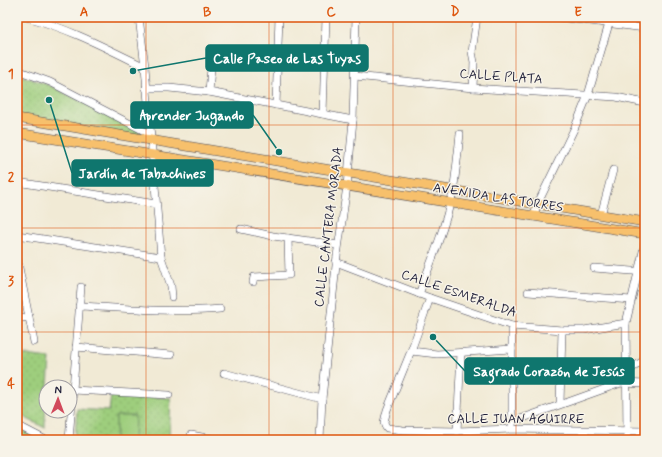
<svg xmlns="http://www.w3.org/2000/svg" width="662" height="457" viewBox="0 0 662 457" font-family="Mynerve,sans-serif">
<defs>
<pattern id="green-dots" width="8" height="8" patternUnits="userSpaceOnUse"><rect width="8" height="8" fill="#9ece7d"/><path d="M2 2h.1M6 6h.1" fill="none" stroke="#88b16d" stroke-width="1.8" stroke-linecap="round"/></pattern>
</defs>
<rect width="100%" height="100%" fill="#f7f3e8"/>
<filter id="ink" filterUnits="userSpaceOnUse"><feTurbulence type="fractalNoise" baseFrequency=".025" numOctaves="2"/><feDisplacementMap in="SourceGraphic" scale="8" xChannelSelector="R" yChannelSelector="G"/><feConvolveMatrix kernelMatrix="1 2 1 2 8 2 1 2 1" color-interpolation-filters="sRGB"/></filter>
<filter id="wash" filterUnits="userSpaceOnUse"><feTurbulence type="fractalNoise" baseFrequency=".012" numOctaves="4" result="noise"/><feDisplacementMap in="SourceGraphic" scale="16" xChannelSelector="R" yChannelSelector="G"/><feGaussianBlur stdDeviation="0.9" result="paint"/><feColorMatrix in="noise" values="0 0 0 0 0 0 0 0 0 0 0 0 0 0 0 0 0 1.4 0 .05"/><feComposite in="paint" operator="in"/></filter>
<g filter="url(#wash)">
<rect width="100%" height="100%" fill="#f1ead5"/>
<g fill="url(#green-dots)" stroke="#60785c">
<path d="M17,74L49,85L142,132L143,138L17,116Z"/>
<path d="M17,354L50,358L48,387H46L45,428L20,415H17Z"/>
<path d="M111,395L171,398L169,440H108L75,437L77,409L109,411Z"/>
<path d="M17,427L41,440H17Z"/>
</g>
<path fill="#9ece7d" stroke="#60785c" d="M116,416H135L134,440H116Z"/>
</g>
<g filter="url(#ink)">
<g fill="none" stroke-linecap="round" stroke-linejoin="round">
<defs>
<g id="minor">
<path d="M26,17C68,28 106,48 145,67"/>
<path d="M139,17L145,67L161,257L171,286L172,297"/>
<path d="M558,17L645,28"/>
<path d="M17,70L50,82L150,134"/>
<path d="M355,76L473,88L616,97L645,103"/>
<path d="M146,88H169L209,92L353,120"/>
<path d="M473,88L474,62L472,52L477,17"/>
<path d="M209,92L212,56"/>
<path d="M276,105L279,17"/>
<path d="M323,114L326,17"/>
<path d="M17,182L156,204"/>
<path d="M601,215L613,170"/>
<path d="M534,217L537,205L575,127L588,95L611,17"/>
<path d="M241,229L273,236L338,245"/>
<path d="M17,235L161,257"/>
<path d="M17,258L34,342"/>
<path d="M336,262L430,298L512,326L562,330H584L626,323"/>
<path d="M594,268L645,272"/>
<path d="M253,282L254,277L289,275L288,238"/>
<path d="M528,292L631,300"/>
<path d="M419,294C432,260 445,227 453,192C456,173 458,153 460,134"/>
<path d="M430,298L411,351L387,410L384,422L385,425L387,428L403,430L457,431L512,429L645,431"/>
<path d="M79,306C126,308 173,313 220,309"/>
<path d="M17,317L29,318"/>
<path d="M512,326V426"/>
<path d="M76,347L171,355"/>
<path d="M411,351L437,354L512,349"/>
<path d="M627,371L645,360"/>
<path d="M224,373L322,399"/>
<path d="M73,390L169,395"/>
<path d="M560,404L562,330"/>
<path d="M512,422L621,383L645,384"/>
<path d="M17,425L46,440"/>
<path d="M457,431L461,353"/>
<path d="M191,435L218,440"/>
<path d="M69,440L81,287"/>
<path d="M320,440L322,399L337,256L347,186L353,120L356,17"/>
<path d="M627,440L626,323L645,243"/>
</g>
<g id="major">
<path d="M17,118L645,222"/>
<path d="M17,133L645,234"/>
</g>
</defs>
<use href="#minor" stroke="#414052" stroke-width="8"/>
<use href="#major" stroke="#414052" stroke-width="10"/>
<use href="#minor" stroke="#fff" stroke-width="7"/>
<use href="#major" stroke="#f7c06c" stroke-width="9"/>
</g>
</g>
<path fill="none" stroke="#de560e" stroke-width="1" stroke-opacity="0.55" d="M146,17V440M269,17V440M393,17V440M516,17V440M17,125H645M17,228H645M17,332H645"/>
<g text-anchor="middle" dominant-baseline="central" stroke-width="3" stroke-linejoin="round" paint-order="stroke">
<g font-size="13" fill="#22223b" stroke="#f7f3e8">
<text transform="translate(501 77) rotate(4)">CALLE PLATA</text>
<text transform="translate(498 198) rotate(9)">AVENIDA LAS TORRES</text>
<text transform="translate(329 227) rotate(-83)">CALLE CANTERA MORADA</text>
<text transform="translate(459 294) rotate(19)">CALLE ESMERALDA</text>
<text x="516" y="419">CALLE JUAN AGUIRRE</text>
</g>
</g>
<path fill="none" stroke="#0f766e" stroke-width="1.5" d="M133 71L206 58M279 152L253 115M49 100L72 173M433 337L465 371"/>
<g fill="#0f766e" stroke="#f7f3e8" stroke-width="1.5">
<circle cx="133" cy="71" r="4"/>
<circle cx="279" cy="152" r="4"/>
<circle cx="49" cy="100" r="4"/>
<circle cx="433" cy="337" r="4"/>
</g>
<g fill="#0f766e" stroke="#0f766e" stroke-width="1.5">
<rect x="206" y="45" width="162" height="26" rx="4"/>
<rect x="131" y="102" width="122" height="26" rx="4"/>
<rect x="72" y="160" width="141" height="26" rx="4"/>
<rect x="465" y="358" width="169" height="26" rx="4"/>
</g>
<g font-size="14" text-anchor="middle" font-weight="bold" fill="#fff">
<text x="287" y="63">Calle Paseo de Las Tuyas</text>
<text x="192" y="120">Aprender Jugando</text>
<text x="142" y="178">Jardín de Tabachines</text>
<text x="549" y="376">Sagrado Corazón de Jesús</text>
</g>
<rect width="662" height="457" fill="none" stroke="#f7f3e8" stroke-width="44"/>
<g transform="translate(58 399) rotate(1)"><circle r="19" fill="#f7f3e8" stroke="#a29fa3"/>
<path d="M0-3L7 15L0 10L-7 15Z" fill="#d1495b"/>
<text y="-6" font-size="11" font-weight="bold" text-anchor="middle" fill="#22223b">N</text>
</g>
<rect x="22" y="22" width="618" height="413" fill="none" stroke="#de560e" stroke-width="1.5"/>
<g font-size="13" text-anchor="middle" font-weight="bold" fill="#de560e">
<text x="84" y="16">A</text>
<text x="207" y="16">B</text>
<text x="331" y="16">C</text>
<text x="455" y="16">D</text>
<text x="578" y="16">E</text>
<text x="11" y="78">1</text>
<text x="11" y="181">2</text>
<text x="11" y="285">3</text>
<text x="11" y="388">4</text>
</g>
</svg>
